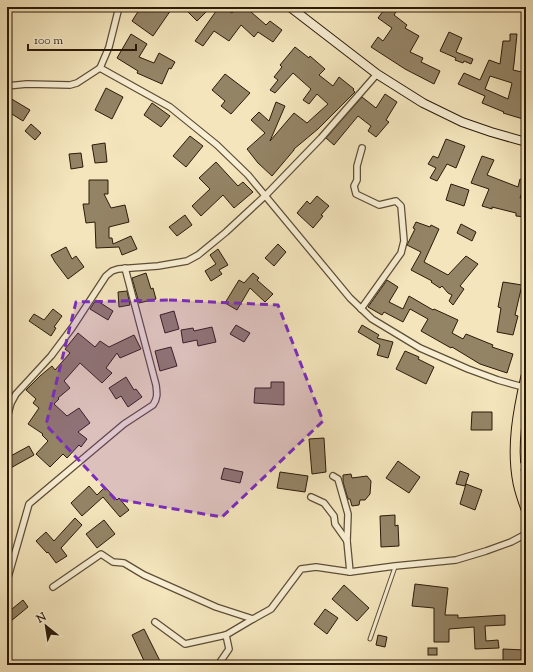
<svg xmlns="http://www.w3.org/2000/svg" width="533" height="672" viewBox="0 0 533 672" font-family="'Sorts Mill Goudy',serif">
<rect width="100%" height="100%" fill="#f4e5bc"/>
<filter id="stains"><feTurbulence type="fractalNoise" baseFrequency=".005" numOctaves="4"/><feColorMatrix values="0 0 0 0 .2 0 0 0 0 .09 0 0 0 0 .02 0 0 0 .5 -.17"/></filter>
<radialGradient id="worn" r=".72"><stop offset=".6" stop-color="#630" stop-opacity="0"/><stop offset="1" stop-color="#630" stop-opacity=".3"/></radialGradient>
<g fill="#948466" stroke="#2b1b09" fill-rule="evenodd">
<path d="M141,7H173L153,36L132,21Z"/>
<path d="M183,7H211L197,21Z"/>
<path d="M219,7H223L232,13L236,7H248L252,10L251,12L266,25L270,21L282,30L273,42L258,32L254,37L241,25L229,41L214,31L203,46L195,41Z"/>
<path d="M386,7H399L394,15L407,25L405,28L419,36L410,52L423,58L421,62L440,71L434,84L405,69L371,47L378,37L383,41L392,28L378,18Z"/>
<path d="M449,32L462,38L456,52L473,59L471,64L464,61L463,63L455,60L456,58L440,51Z"/>
<path d="M131,34L147,44L139,57L154,63L159,53L175,62L171,69L169,68L162,84L137,73L138,71L117,58Z"/>
<path d="M510,34H517L514,64L513,70L526,73V88L523,102L526,103V107L523,119L503,113L504,112L482,103L485,96L458,84L464,73L480,80L489,60L500,64L503,41H510ZM490,76L512,83L508,99L485,89Z"/>
<path d="M295,47L309,58L310,56L325,69L319,75L333,86L339,77L354,89L353,90L355,92L318,129L294,149V150L272,176L258,163L247,149L265,133L251,120L259,112L269,121L276,102L285,106L270,141L294,113L307,123L328,104L317,94L309,104L303,100L311,89L293,73L275,93L270,90L278,80L274,77L282,67L280,65Z"/>
<path d="M225,74L250,93L231,114L221,106L225,101L212,90Z"/>
<path d="M106,88L123,97L112,119L95,110Z"/>
<path d="M385,94L397,102L386,120L389,122L376,137L368,131L371,126L358,116L334,145L326,138L362,97L376,108Z"/>
<path d="M10,98L30,110L23,121L7,111V104Z"/>
<path d="M152,103L170,116L161,127L144,115Z"/>
<path d="M31,124L41,133L35,140L25,131Z"/>
<path d="M190,136L203,146L186,167L173,156Z"/>
<path d="M446,139L465,146L456,168L447,164L437,181L430,178L436,168L428,164L433,156L438,158Z"/>
<path d="M105,143L107,162L95,163L92,145Z"/>
<path d="M81,153L83,167L71,169L69,154Z"/>
<path d="M482,156L494,160L487,175L518,187L520,179L526,181L520,198H526V217L516,216V213L492,207V209L482,206L489,189L471,183Z"/>
<path d="M216,162L238,186L243,182L253,192L234,208L223,195L201,216L192,206L210,189L199,178Z"/>
<path d="M89,180H108V194H104L111,208L125,205L129,222L109,227V238H112L113,244L131,236L137,249L122,255L119,247L96,248L95,222L86,223L83,204H89Z"/>
<path d="M451,184L469,190L464,206L446,200Z"/>
<path d="M317,196L329,206L321,215L323,216L313,228L297,213L307,201L310,204Z"/>
<path d="M185,215L192,225L177,236L169,227Z"/>
<path d="M416,222L430,227L431,225L439,229L424,262L448,275L466,256L478,264L460,286L464,289L453,305L449,301L452,295L448,293L442,286L440,288L431,282L432,281L411,270L421,252L407,245L415,229L413,228Z"/>
<path d="M461,224L476,232L472,241L457,233Z"/>
<path d="M278,244L286,252L274,266L265,258Z"/>
<path d="M66,247L72,259L76,256L84,267L68,279L55,262L51,255Z"/>
<path d="M218,249L228,265L219,270L222,274L211,281L205,271L216,264L210,255Z"/>
<path d="M146,273L151,289L153,288L156,299L139,303L132,278Z"/>
<path d="M253,273L259,278L257,280L273,294L265,302L250,288L237,310L225,303L239,280L244,283Z"/>
<path d="M387,280L398,287L389,302L403,309L409,296L433,310L434,309L458,320L452,333L463,339L466,334L493,345L492,347L513,354L507,373L480,364L452,347L451,348L421,331L428,319L410,309L403,322L384,312L382,315L368,307Z"/>
<path d="M503,282L522,285L515,315L518,316L513,335L497,332L501,308L498,307Z"/>
<path d="M127,291L130,305L119,307L118,292Z"/>
<path d="M96,300L113,311L108,320L90,309Z"/>
<path d="M53,309L62,316L54,327L56,328L51,336L29,321L34,314L44,320Z"/>
<path d="M174,311L179,329L165,333L160,315Z"/>
<path d="M236,325L250,333L244,342L230,334Z"/>
<path d="M362,325L379,335L377,338L393,342L388,358L377,355L380,345L358,332Z"/>
<path d="M212,327L216,342L198,346L197,340L183,343L181,330L193,328L194,331Z"/>
<path d="M78,333L95,347L100,341L109,347L134,335L141,349L120,358L117,353L106,368L112,373L102,383L80,363L64,381L70,388L58,398L59,399L54,404L67,416L79,408L90,423L78,432L87,439L81,447L79,445L67,458L63,454L50,467L36,454L48,441L42,435L43,434L28,424L39,408L33,403L36,399L26,390L40,376L52,366L55,370L70,353L65,349Z"/>
<path d="M171,347L177,366L160,371L155,351Z"/>
<path d="M405,351L419,357L418,359L434,367L426,384L396,369Z"/>
<path d="M126,377L134,390L136,389L142,397L128,407L121,396L116,399L109,388Z"/>
<path d="M271,382H284V405L254,403L255,388H271Z"/>
<path d="M472,412H492V430H471Z"/>
<path d="M324,438L326,472L312,474L309,439Z"/>
<path d="M29,446L34,455L7,470V458Z"/>
<path d="M398,461L420,477L409,493L386,478Z"/>
<path d="M224,468L243,472L240,483L221,479Z"/>
<path d="M460,471L469,474L465,486L456,484Z"/>
<path d="M280,472L308,476L305,492L277,488Z"/>
<path d="M351,474L352,478L367,476L371,481L370,494L365,500H360L359,505L352,506L350,499H348L343,482V475Z"/>
<path d="M466,484L482,490L475,510L460,504Z"/>
<path d="M89,486L97,495L105,487L117,500L119,498L129,510L120,517L103,497L82,516L71,503Z"/>
<path d="M395,515V526L398,525L399,546L381,547L380,516Z"/>
<path d="M75,518L82,525L61,548L67,556L56,563L48,552L47,553L36,541L46,532L54,541Z"/>
<path d="M104,520L115,534L97,548L86,534Z"/>
<path d="M415,584L448,588L445,615H458V618L505,615V625L485,626L486,641L498,640L499,648L475,649L474,627L449,629V642H434V608L412,606Z"/>
<path d="M344,585L369,608L357,621L332,599Z"/>
<path d="M23,600L28,607L11,621L7,616V613Z"/>
<path d="M325,609L338,618L327,634L314,624Z"/>
<path d="M144,629L160,661L151,665H146L132,635Z"/>
<path d="M378,635L387,637L385,647L376,645Z"/>
<rect x="428" y="648" width="9" height="7"/>
<path d="M503,649L525,650V665H503Z"/>
</g>
<g fill="none" stroke-linecap="round" stroke-linejoin="round">
<defs>
<path id="lane" d="M370,639L395,567"/>
<g id="street">
<path d="M119,7L109,47L100,68L170,107L217,145L248,175L350,298L372,319L420,348L468,369L498,380L523,387"/>
<path d="M7,86L27,84L70,85L77,83L100,68"/>
<path d="M361,309L401,253L404,241L401,206L396,201L379,205L356,194L354,186L357,180V166L362,148"/>
<path d="M7,418L11,403L16,394L51,356L72,328L106,276L112,271L118,269L158,266L187,261L198,255L226,232L266,195L321,138L377,74"/>
<path d="M516,468L526,464"/>
<path d="M333,476L338,479L348,514L347,541"/>
<path d="M311,497L324,503L334,516L335,524L347,541L350,572"/>
<path d="M7,581L29,504L124,424L153,405C158,398 157,393 156,385L125,268"/>
<path d="M53,587L101,554L113,562L124,563L144,575L216,607L253,619L271,609L301,569L316,567L350,572L395,566L456,560L486,551L511,542L526,534"/>
<path d="M155,622L185,644L226,635L253,619"/>
<path d="M218,665L229,649L226,635"/>
</g>
<path id="secondary" d="M290,7L377,74L423,103L462,122L491,132L526,142"/>
<path id="primary" d="M526,376C518,411 511,447 518,483C520,492 523,501 526,509"/>
</defs>
<use href="#lane" stroke="#5d4e36" stroke-width="5"/>
<use href="#street" stroke="#5d4e36" stroke-width="8"/>
<use href="#secondary" stroke="#2b1b09" stroke-width="10"/>
<use href="#primary" stroke="#2b1b09" stroke-width="11"/>
<use href="#lane" stroke="#f8eed3" stroke-width="3"/>
<use href="#street" stroke="#f8eed3" stroke-width="5.5"/>
<use href="#secondary" stroke="#f8eed3" stroke-width="8"/>
<use href="#primary" stroke="#f4e5bc" stroke-width="9"/>
</g>
<path fill="#7b2cbf" fill-opacity="0.2" stroke="#7b2cbf" stroke-width="3" stroke-dasharray="8 5" stroke-linejoin="round" d="M169,300L278,305L323,421L222,517L115,499L46,425L76,302Z"/>
<rect width="533" height="672" fill="none" stroke="#f4e5bc" stroke-width="24"/>
<rect x="8" y="8" width="517" height="656" fill="none" stroke="#2b1b09" stroke-width="2"/>
<rect x="12" y="12" width="509" height="648" fill="none" stroke="#2b1b09"/>
<g transform="translate(46 626) rotate(330)" stroke="#f8eed3" stroke-width="3" paint-order="stroke">
<path d="M0-3L7 15L0 10L-7 15Z" fill="#2b1b09"/>
<text y="-6" font-size="11" font-weight="bold" text-anchor="middle" fill="#2b1b09">N</text>
</g>
<path d="M28 44v6h108v-6" fill="none" stroke="#2b1b09" stroke-width="2"/>
<text x="34" y="44" font-size="12" fill="#2b1b09" stroke="#f8eed3" stroke-width="3" paint-order="stroke">100 m</text>
<rect width="100%" height="100%" filter="url(#stains)"/>
<rect width="100%" height="100%" fill="url(#worn)"/>
</svg>
